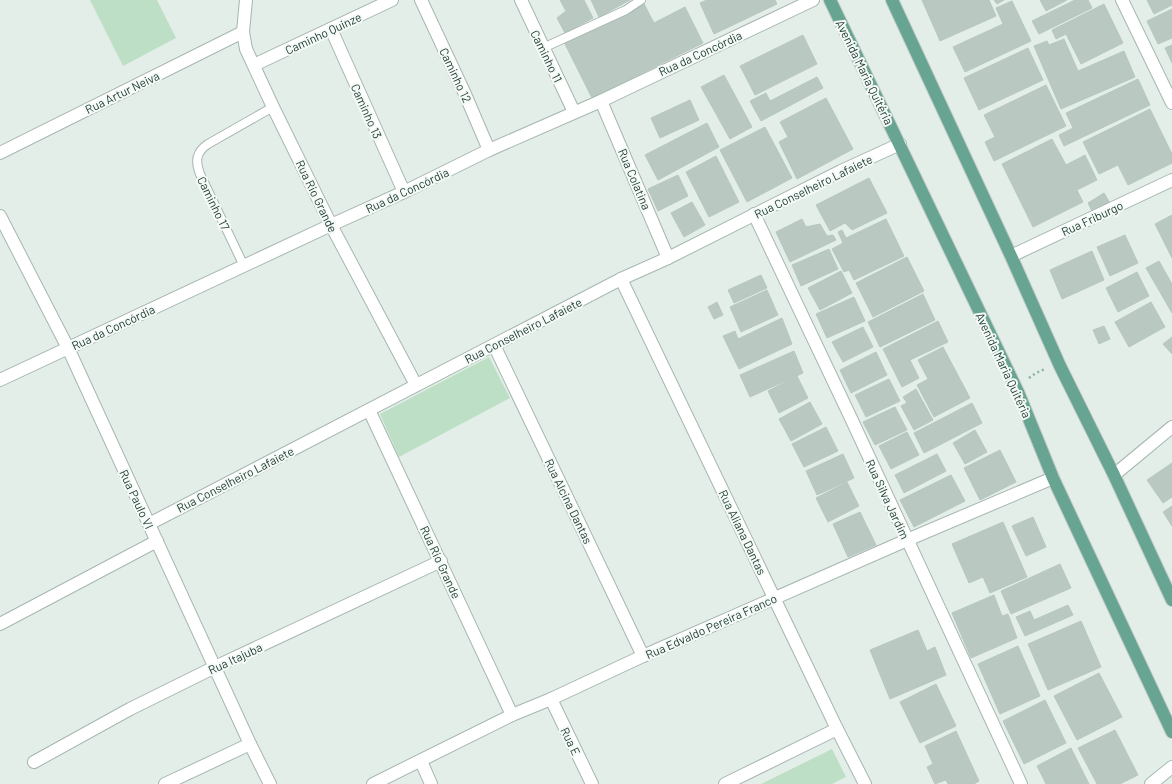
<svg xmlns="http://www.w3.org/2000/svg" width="1172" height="784" viewBox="0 0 1172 784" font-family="Barlow,sans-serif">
<rect width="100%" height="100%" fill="#e4eee9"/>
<g fill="#bddfc5">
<path d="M90,0H157L176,38L123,66Z"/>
<path d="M489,357L510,398L399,457L380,414Z"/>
<path d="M832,749L846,777L832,784H761Z"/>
</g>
<g fill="#b9c9c2" stroke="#b6c8c0">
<path d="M560,0H584L593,18L565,33L557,18L566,11Z"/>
<path d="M591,0H630L599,17Z"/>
<path d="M707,0H775L777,4L714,34L700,3Z"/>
<path d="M922,0H989L996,16L940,41Z"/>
<path d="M994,0H1004L997,4Z"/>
<path d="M1040,0H1067L1046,11Z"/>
<path d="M1075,0H1088L1092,8L1039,34L1032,21Z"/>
<path d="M1147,0H1172V5L1154,14Z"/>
<path d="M1012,1L1031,41L965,72L953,47L1003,24L996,8Z"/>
<path d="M643,2L654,23L685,7L703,43L592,98L564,42Z"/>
<path d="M1104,4L1123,43L1081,64L1066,34L1056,39L1052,30Z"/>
<path d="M1172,9V38L1158,44L1147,21Z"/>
<path d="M803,35L817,64L755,95L740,66Z"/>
<path d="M1064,39L1078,71L1124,51L1135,77L1061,109L1034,46L1047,41L1049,45Z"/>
<path d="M1172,45V63L1165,48Z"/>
<path d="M1028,48L1043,80L979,110L964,78Z"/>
<path d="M724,75L752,127L730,139L701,87Z"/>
<path d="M817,77L823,88L761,121L750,101L766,93L770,101Z"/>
<path d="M1138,79L1150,105L1064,146L1059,135L1073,128L1066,113Z"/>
<path d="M1046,85L1066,126L994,161L985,142L995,137L984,115Z"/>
<path d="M826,98L853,149L797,179L779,142L788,137L780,122Z"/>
<path d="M690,100L699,120L660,138L651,118Z"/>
<path d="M1150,109L1172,154V163L1128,185L1118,165L1099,174L1083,142Z"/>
<path d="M707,123L719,147L658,180L645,155Z"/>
<path d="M765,127L792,178L747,202L720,150Z"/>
<path d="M1052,139L1066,165L1085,155L1097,180L1077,190L1083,202L1033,227L1002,164Z"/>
<path d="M716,156L739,202L709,217L686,172Z"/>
<path d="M678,175L688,196L658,211L648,189Z"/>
<path d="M869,178L887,213L852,230L845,223L830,231L816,205Z"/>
<path d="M1104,193L1110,203L1093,213L1088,203Z"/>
<path d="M692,202L705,225L684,237L671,213Z"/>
<path d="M1172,215V258L1155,224Z"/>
<path d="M802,219L806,227L820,224L827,236L833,235L836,240L790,262L776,232Z"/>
<path d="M886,219L904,256L854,280L849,270L844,272L832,249L843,243L838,232L842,230L846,238Z"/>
<path d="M1125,235L1138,263L1110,276L1097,247Z"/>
<path d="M829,249L838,269L801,286L792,265Z"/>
<path d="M1092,251L1104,280L1062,299L1050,270Z"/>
<path d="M907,257L924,291L873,317L856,283Z"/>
<path d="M1159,261L1172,284V313L1146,268Z"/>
<path d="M841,271L852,293L820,310L808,288Z"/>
<path d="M1137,272L1149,296L1118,312L1106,288Z"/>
<path d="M761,275L767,288L734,303L728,290Z"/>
<path d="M767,290L778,315L741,332L730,307Z"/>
<path d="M923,294L935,320L880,347L868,322Z"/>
<path d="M854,297L865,321L827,338L816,314Z"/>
<path d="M717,302L723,315L714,319L708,307Z"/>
<path d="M1151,302L1165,327L1129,347L1115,322Z"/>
<path d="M782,318L792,344L739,369L723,336L735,331L738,339Z"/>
<path d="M938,321L948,342L910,360L919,378L902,387L883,349Z"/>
<path d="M1104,326L1110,339L1099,344L1093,330Z"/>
<path d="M863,327L873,347L843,362L832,342Z"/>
<path d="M1172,337V354L1163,344Z"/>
<path d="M943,347L970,398L934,417L917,385L928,379L918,360Z"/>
<path d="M794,351L803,373L750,397L740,375Z"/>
<path d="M876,352L887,375L851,393L840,370Z"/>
<path d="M797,376L808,398L779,413L768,391Z"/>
<path d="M889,379L900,401L866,417L855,395Z"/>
<path d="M916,389L933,420L914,430L901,406L907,403L903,397Z"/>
<path d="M810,402L822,424L791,441L779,419Z"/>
<path d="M972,403L982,423L924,453L914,433Z"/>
<path d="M895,407L907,430L875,445L863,422Z"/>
<path d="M826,427L838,451L804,467L792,444Z"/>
<path d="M975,430L987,452L965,464L953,443Z"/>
<path d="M907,432L919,455L891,469L879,446Z"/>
<path d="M1000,450L1016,482L980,500L964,468Z"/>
<path d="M843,454L854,478L817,495L806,471Z"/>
<path d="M937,454L946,471L904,493L895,475Z"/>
<path d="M1172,463V497L1163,503L1147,480Z"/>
<path d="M951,475L965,501L914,527L900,500Z"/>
<path d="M847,482L859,506L828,522L816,498Z"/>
<path d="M1172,506V526L1163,512Z"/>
<path d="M860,512L876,545L848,557L833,524Z"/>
<path d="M1033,517L1046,547L1026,556L1012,526Z"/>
<path d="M1003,522L1027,577L990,593L983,577L969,583L952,544Z"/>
<path d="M1060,564L1071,588L1011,614L1001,591Z"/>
<path d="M994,595L1002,616L1008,614L1017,638L971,658L952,613Z"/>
<path d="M1068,605L1073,615L1025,636L1016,617L1030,611L1034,620Z"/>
<path d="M1081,621L1101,667L1048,690L1028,644Z"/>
<path d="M918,630L927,651L935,647L946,675L890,699L870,650Z"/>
<path d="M1018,646L1040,696L1000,714L978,664Z"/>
<path d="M1099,673L1122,717L1077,740L1054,696Z"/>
<path d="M936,684L956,726L920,743L900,702Z"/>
<path d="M1045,700L1066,743L1024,764L1003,721Z"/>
<path d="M1115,730L1138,775L1120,784H1097L1078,748Z"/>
<path d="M956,731L979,781L974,784H948L946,780L935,784L927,767L933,764L925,746Z"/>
<path d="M1071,748L1089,784H1046L1037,766Z"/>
</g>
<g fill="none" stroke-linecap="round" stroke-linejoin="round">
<defs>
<g id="lane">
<path d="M543,48L626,10L641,0"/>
<path d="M244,266L200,174C195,161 196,152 208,144L273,107"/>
</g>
<g id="street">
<path d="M246,0L243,32L246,49L273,107L331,225L416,385"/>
<path d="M421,0L465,94L489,150"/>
<path d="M521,0L574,112"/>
<path d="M1122,0L1172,103"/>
<path d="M331,29L404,192"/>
<path d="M254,65L392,0"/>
<path d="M601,101L668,258"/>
<path d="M0,153L243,32"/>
<path d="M754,214L849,414L1021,784"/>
<path d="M0,216L68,348L250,744L270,784"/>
<path d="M1011,256L1172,180"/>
<path d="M621,279L837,729L865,784"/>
<path d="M494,345L643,656"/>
<path d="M0,380L331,225L404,192L489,150L601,101L813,0"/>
<path d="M369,410L512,715"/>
<path d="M1114,475L1172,427"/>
<path d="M149,524L621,279L668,258L841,171L900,144"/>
<path d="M0,624L157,541"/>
<path d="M551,699L592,784"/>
<path d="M421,761L431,784"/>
<path d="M34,762L130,709L215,667L441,561"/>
<path d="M165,784L250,744"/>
<path d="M373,784L512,715L551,699L643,656L907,540L1053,478"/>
<path d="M725,784L837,729"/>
</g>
<path id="secondary" d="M1151,784L1172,767"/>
<g id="primary">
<path d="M830,0L1018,392L1053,478L1172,732"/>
<path d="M892,0L1011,256L1060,366L1114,475L1172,600"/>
</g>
</defs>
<use href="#lane" stroke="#a6b6b0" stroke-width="10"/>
<use href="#street" stroke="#a6b6b0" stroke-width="14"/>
<use href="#secondary" stroke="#a2bab1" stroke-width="14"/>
<use href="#primary" stroke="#c1cac7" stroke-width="14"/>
<path stroke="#84b2a2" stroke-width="2.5" stroke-dasharray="2 3" stroke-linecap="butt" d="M1029,378L1036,373L1045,369"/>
<use href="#lane" stroke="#fff" stroke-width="8"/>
<use href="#street" stroke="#fff" stroke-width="12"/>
<use href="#secondary" stroke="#fff" stroke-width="12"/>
<use href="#primary" stroke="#68a492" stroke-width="12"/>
</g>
<g text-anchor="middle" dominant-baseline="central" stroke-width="4" stroke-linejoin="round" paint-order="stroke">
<g font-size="12" fill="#234037" stroke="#f5faf7">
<text transform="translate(323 33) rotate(-25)">Caminho Quinze</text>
<text transform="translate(700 53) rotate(-25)">Rua da Concórdia</text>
<text transform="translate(547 56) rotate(64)">Caminho 11</text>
<text transform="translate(865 72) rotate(64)">Avenida Maria Quitéria</text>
<text transform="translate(456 75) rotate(65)">Caminho 12</text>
<text transform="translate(122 92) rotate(-26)">Rua Artur Neiva</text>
<text transform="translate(367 111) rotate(66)">Caminho 13</text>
<text transform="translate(635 179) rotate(67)">Rua Colatina</text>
<text transform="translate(813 186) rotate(-26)">Rua Conselheiro Lafaiete</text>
<text transform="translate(407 190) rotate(-25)">Rua da Concórdia</text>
<text transform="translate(317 196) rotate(64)">Rua Rio Grande</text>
<text transform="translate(214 203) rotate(64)">Caminho 17</text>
<text transform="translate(1092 218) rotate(-25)">Rua Friburgo</text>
<text transform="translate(113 327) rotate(-25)">Rua da Concórdia</text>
<text transform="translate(523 330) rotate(-27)">Rua Conselheiro Lafaiete</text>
<text transform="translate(1004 365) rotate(65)">Avenida Maria Quitéria</text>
<text transform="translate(235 479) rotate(-27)">Rua Conselheiro Lafaiete</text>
<text transform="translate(137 499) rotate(65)">Rua Paulo VI</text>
<text transform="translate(888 499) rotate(65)">Rua Silva Jardim</text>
<text transform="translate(569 501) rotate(64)">Rua Alcina Dantas</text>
<text transform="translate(743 532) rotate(64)">Rua Aliana Dantas</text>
<text transform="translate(441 562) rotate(65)">Rua Rio Grande</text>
<text transform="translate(711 626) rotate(-24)">Rua Edvaldo Pereira Franco</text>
<text transform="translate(235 658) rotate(-25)">Rua Itajuba</text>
<text transform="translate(571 741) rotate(64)">Rua E</text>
</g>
</g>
</svg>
